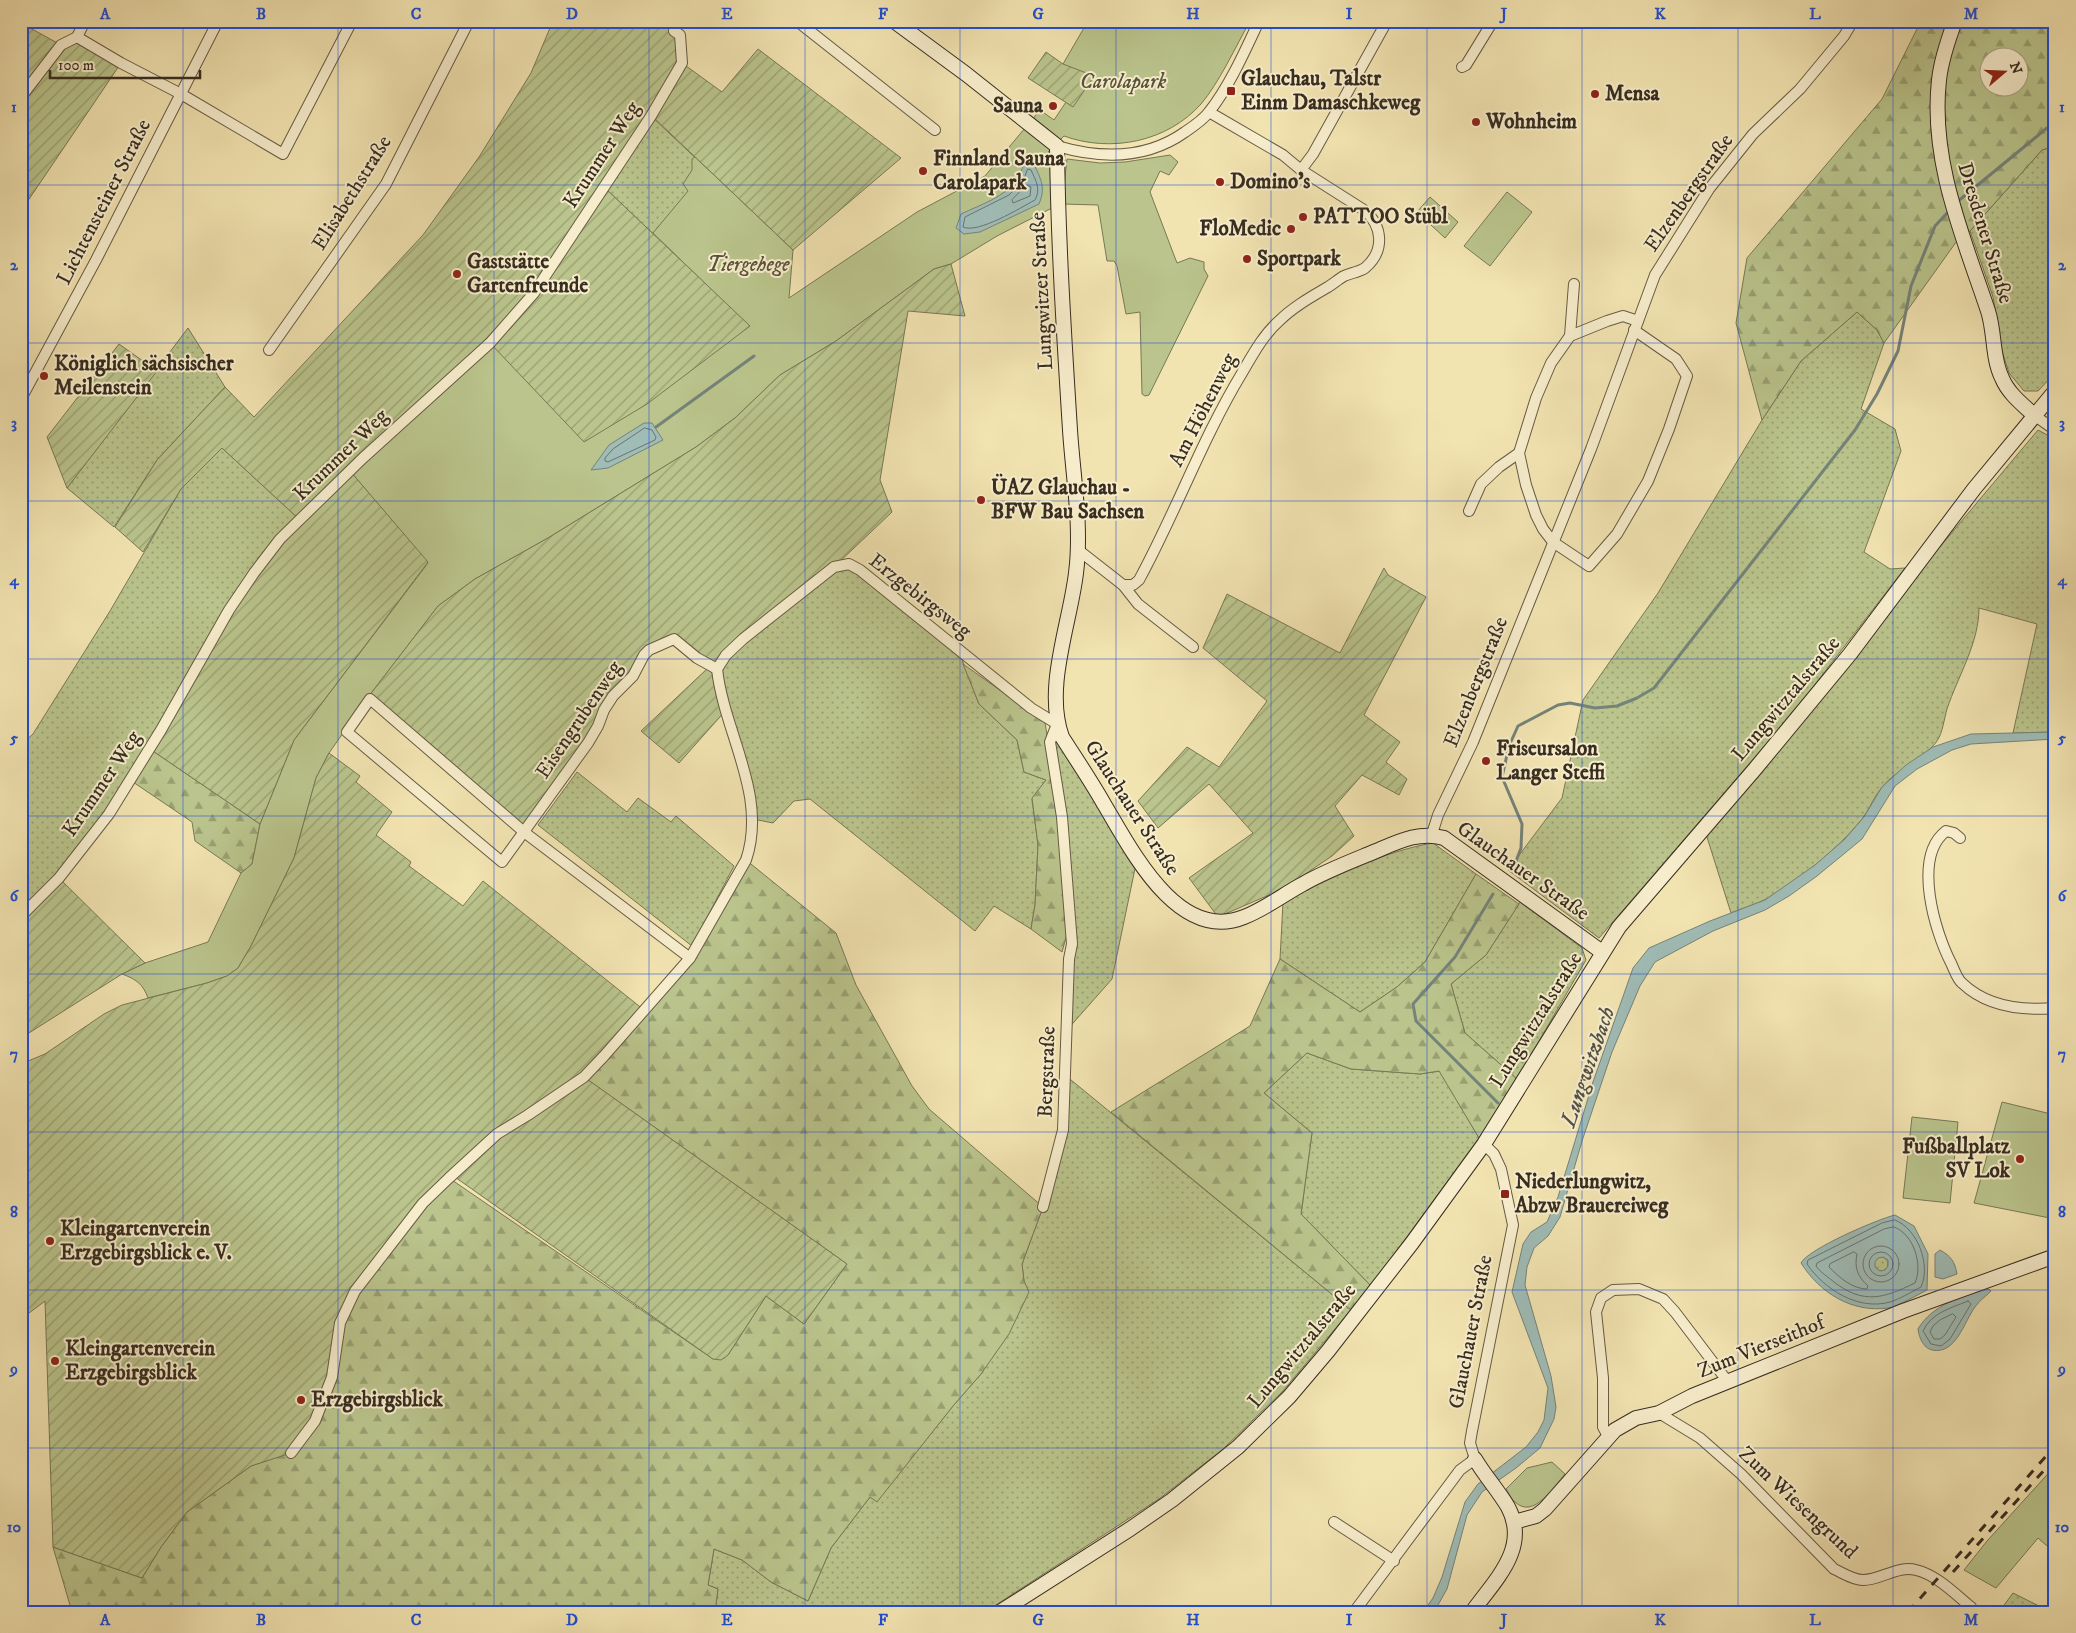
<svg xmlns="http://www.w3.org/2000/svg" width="2076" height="1633" viewBox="0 0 2076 1633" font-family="'IM FELL DW Pica',serif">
<defs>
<pattern id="grass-dots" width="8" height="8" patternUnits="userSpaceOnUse" patternTransform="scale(1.25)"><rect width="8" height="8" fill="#bac48c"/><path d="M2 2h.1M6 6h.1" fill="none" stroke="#98a072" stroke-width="1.8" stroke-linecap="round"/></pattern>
<pattern id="forest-firs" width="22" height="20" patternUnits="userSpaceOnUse" patternTransform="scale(1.25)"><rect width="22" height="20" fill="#bac48c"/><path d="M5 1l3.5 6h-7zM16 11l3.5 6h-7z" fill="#98a072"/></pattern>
<pattern id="garden-furrows" width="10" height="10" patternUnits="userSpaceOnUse" patternTransform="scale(1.25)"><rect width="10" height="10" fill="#bac48c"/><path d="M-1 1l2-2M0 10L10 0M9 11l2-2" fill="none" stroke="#98a072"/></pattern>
</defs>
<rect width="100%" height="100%" fill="#f2e4b1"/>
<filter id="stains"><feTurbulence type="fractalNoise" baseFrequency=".004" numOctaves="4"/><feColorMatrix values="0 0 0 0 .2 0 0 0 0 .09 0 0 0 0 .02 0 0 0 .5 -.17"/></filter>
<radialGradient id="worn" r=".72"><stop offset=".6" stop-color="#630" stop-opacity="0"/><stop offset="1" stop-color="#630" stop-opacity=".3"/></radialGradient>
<g fill="url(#grass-dots)" stroke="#787856">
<path d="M651,116L793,250L750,326L605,188Z"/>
<path d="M2055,146V373L2038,391H2024L2009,373L2002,351L1993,297L1970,231L2042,150Z"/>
<path d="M1857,312L1877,330L1884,343L1861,409L1895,429L1901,451L1864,552L1890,569L1905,568L1792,714L1599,938L1508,870L1562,798L1583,700L1658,593L1762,420L1801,361Z"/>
<path d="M188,328L225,387L157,460L114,527L67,488Z"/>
<path d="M2038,430L2055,439V732L2013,733L2037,624L1979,608C1979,643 1958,676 1947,709C1944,719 1943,732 1937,741C1927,756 1896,770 1882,787C1874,796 1870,809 1862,819C1837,850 1800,879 1766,899C1755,905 1742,908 1731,913L1706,834L1765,767L1923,567Z"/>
<path d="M222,448L300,520L109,814L21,916V745L33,734L110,611L181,489Z"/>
<path d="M849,564L958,649L979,704L1017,740L1024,772L1046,780L1032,799L1038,845L1035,905L1031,929L994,906L975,931L810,799L794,801L773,823L753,819L717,669L726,655L834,567Z"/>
<path d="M1057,724L1137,859L1112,979L1067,1030L1069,959L1050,742Z"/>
<path d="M577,772L627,812L638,798L671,822L676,816L734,866L692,946L538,825Z"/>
<path d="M1433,843L1476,874L1425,962L1397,987L1360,1012L1280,959L1283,902C1327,879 1384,851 1433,843Z"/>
<path d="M1520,902L1582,948L1586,960L1517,1079L1465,1033L1451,984L1486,955Z"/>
<path d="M1307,1053L1351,1069L1420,1074L1440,1071L1479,1138L1371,1286L1301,1214L1312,1133L1264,1093Z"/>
<path d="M1065,1075L1351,1310L1282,1392L1223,1449L1159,1499L985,1612H715L718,1589L708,1585L714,1549L742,1560L771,1582L808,1601L831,1548L870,1497L877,1501L953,1406L981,1374L1024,1281L1022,1264L1043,1207L1063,1130Z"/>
<circle cx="1881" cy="1264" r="7"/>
<path d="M2013,1593L2045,1609L2055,1608V1612H1999Z"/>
</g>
<g fill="url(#forest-firs)" stroke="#787856" fill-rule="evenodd">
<path d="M1921,21H2055V146L2042,150L1970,231L1959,238L1884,343L1877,330L1857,312L1801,361L1762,420L1736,323L1747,258L1882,99ZM1988,58H2018V88H1988Z"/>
<path d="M963,664L1045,722L1059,817L1067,934L1062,952L1031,929L1035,905L1038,845L1032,798L1046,780L1024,772L1017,740L979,704Z"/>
<path d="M150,749L260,824L252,864L241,873L195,841L192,822L130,780Z"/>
<path d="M746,860L836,933L856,985L912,1086L929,1109L1043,1207L1022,1264L1024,1281L1029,1292L1009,1334L981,1374L953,1406L877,1502L870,1497L831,1548L808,1601L771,1582L742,1560L714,1549L708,1585L718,1589L715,1612H72L53,1547L142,1578L161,1547L187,1512L251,1466L291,1452L340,1323L355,1291L449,1178L713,1359L728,1355L766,1296L804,1324L847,1264L584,1077L690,958Z"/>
<path d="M1476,874L1519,904L1486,955L1451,984L1465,1033L1517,1079L1479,1138L1439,1071L1420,1074L1351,1069L1307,1053L1264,1093L1312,1133L1301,1214L1371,1286L1351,1310L1111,1112L1250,1026L1280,959L1360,1012L1397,987L1425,962Z"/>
</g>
<g fill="#bac48c" stroke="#787856">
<path d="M1088,21H1250C1236,46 1219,83 1201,104C1167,142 1111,153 1064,136L1048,152L1051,159L1052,208L997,236L951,264L934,269L836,341L780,375L735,418L696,447L548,538L475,579L438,606L369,696L329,753L316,778L294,858L251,946L238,968L227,976L207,983L148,998C143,984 136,979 122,974L145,963L208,942L241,873L252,864L260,824L294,740L428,563L350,471L490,343L749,326L653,233L688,191L683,184L692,170V159L695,157L793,250L789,298L917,212L985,176L1040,110L1054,120L1066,102L1052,93L1063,64Z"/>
<path d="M1170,155L1178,162L1169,175L1160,171L1150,192L1177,263L1190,258L1204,262V269L1208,276L1149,395L1145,396L1142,394L1140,312L1126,314L1117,266L1114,261H1107L1098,205L1062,204L1067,159L1100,163L1125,162Z"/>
<path d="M1507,192L1532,212L1490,266L1464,246Z"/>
<path d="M1430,197L1458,222L1445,238L1417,212Z"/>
<path d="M2002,1102L2055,1115V1219L1974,1203Z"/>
<path d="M1912,1117L1958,1122L1950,1203L1903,1198Z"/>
<path d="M1552,1462L1565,1474C1554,1486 1534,1520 1515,1502C1511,1499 1509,1493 1506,1489L1527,1468Z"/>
<path d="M2055,1466V1553L2038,1538L1996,1588L1964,1570L1987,1541Z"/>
</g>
<g fill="url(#garden-furrows)" stroke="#787856">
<path d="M553,21H656L674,31L682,63L722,92L758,49L901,158L793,250L652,116L605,188L750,326L647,404L584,442L490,343L350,471L428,562L294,740L260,824L150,749L229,610L300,520L222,448L181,489L143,552L115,527L157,460L225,387L254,417L423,235L479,157L531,73Z"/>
<path d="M21,23L61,45L77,37L121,63L21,211Z"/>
<path d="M1046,52L1063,64L1094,76L1073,107L1028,78Z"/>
<path d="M951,264L965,316L908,311L880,480L892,512L834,567L743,639L717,669L727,709L679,763L641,731L709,667L674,639L649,650L598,726L523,829L369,696L438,606L475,579L548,538L696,447L735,418L780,375L836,341L934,269Z"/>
<path d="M119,344L157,371L67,488L47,437Z"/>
<path d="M1384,568L1388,575L1426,597L1364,715L1400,742L1386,762L1407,779L1399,795L1362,775L1335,806L1354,836L1332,856L1283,889L1218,917L1189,878L1253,833L1209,784L1158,828L1138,801L1187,747L1219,767L1267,701L1203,648L1227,594L1340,653Z"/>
<path d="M329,753L360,776L356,782L392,812L376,835L411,862L409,866L463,906L483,881L644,1010L584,1077L847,1264L804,1324L766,1296L728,1355L721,1360L713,1359L452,1175L355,1291L340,1323L332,1377L315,1421L291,1453L251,1466L187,1512L161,1547L142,1578L53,1547L45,1301L21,1319V1064L45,1054L104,1014L122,1005L207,983L227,976L238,968L251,946L294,858L316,778Z"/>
<path d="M59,878L145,963L122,974L21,1038V916Z"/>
</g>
<g fill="#9fbcb6" stroke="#75837a" fill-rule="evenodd">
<path d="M1027,162L1034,164C1041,180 1046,187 1039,204L980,232L964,234L956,228L961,214C980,205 1005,197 1018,179C1022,172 1020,169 1027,162Z"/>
<path d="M644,423H652L663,440L608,468L591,470L609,445Z"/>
<path d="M2055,732V739L1971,744L1952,750L1917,769L1895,786L1862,839L1817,876L1789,896L1765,910L1713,931L1655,962L1640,986L1612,1052L1582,1141L1560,1217L1548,1236L1534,1248L1527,1267L1525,1285L1551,1376L1556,1407L1554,1419L1540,1448L1516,1468L1482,1492L1467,1515L1447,1589L1434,1612H1423L1433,1598L1442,1577L1465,1502L1478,1484L1526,1447L1538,1432L1544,1420L1548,1388L1512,1292L1523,1244L1531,1232L1547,1222L1558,1197L1593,1082L1633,968L1649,948L1710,921L1765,900L1815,865L1845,839L1864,817L1882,787L1906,765L1933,747L1971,734Z"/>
<path d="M1895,1215L1914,1226L1928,1254L1927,1290C1919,1294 1897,1307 1888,1308C1852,1313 1820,1293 1801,1263C1808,1249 1878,1219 1895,1215ZM1883,1257L1888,1260V1266L1885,1270L1880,1271L1875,1267V1262L1878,1258Z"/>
<path d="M1940,1250C1951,1256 1955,1262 1957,1274L1943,1279L1935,1277V1254Z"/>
<path d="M1989,1289L1991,1291C1986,1296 1979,1301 1975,1307C1964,1322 1956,1355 1932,1350C1923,1348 1919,1337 1918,1329C1932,1305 1963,1295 1989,1289Z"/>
</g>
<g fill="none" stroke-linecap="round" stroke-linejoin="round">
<g stroke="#6b746b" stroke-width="1">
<path d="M1028,169L1031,170C1036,181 1041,189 1035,200C1020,208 978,234 963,227L965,217L1009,195L1023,181Z"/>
<path d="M1027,185L1031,187L1030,196L1013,203L1012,200Z"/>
<path d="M645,428L652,430L656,437L655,440L608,462L605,461V458L613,449Z"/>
<path d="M1895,1220C1918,1229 1931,1265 1921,1287C1911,1292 1900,1299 1890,1302C1858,1311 1824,1289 1807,1264L1808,1260L1882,1223Z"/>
<path d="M1894,1227C1914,1234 1923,1265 1915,1283C1884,1298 1864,1305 1834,1282C1828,1277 1820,1272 1816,1266L1817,1263L1884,1229Z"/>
<circle cx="1881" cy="1264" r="18"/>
<path d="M1854,1252L1857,1254C1854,1268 1858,1277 1868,1286L1867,1289C1852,1289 1839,1277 1829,1267L1830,1264Z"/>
<circle cx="1881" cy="1264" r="12"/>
<path d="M1968,1301L1971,1304L1950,1339L1941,1346L1931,1344L1923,1331C1931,1313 1951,1308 1968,1301Z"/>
<path d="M1953,1314L1956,1317L1945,1335L1940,1339H1934L1930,1332L1933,1326L1940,1320Z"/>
</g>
<g stroke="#75837a" stroke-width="3">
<path d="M1957,202L2047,128L2055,124"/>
<path d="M656,427L754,356"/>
<path d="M1513,869L1521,848L1522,824L1502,777L1509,746L1518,726L1558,705L1570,703L1595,708L1617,706L1637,698L1654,688L1855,430L1877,394L1898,351L1911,286L1935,226L1949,211"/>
<path d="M1493,894L1455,957L1413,1004L1416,1021L1498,1103"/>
</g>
<defs>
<g id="street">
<path d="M797,21L935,130"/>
<path d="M77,37L121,63L181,94L283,154L352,21"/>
<path d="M1462,67L1466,65L1493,21"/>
<path d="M21,97L61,45L77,37L85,21"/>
<path d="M1057,146C1101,159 1147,159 1185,132C1194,126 1203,120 1209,112C1229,87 1245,51 1259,21"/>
<path d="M1301,170L1313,154L1387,21"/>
<path d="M1574,284L1570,336L1551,363L1536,398L1519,453L1526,485L1536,515L1543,529L1553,542L1589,566L1617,534L1648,481L1669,429L1687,376L1676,359L1634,330"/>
<path d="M1570,336L1607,321L1623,316L1638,321"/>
<path d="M269,350L386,184L469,21"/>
<path d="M21,399L96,260L218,21"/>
<path d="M2034,415L2055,430"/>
<path d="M1469,511L1481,484L1499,467L1519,453"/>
<path d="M1077,549L1123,585L1138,604L1193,647"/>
<path d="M1123,585H1133L1139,580C1176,512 1202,439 1242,373C1252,356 1263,335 1279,321C1293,307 1311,297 1328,287C1334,283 1339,279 1344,276C1351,273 1359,272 1365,268C1385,251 1383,226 1364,210L1301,170L1283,155L1209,112"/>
<path d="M717,669L726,655L743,639L834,567L849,564L860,570L1031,708L1057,724L1050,742L1062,817L1072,944L1069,959L1063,1130L1043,1207"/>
<path d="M1432,834L1438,815L1473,742L1591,449L1655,275L1709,189L1753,134L1800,89L1844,36L1853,21"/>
<path d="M1960,838L1954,833L1946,831C1912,857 1935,932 1951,963C1954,969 1957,979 1962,983C1987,1007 2021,1011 2055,1008"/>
<path d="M21,916L59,878L109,814L161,730L229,610L254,573L280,539L363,458L490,343L534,293L651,116L682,63L680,35L674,31L679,21"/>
<path d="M690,958L524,832L370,699L347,732L502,862L588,743L598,726L604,710L613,696L633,676L644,655L649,650L674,639L697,658L717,669"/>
<path d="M1659,1413L1700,1438L1741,1474L1834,1569C1843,1573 1853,1580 1863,1580C1881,1580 1898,1565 1916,1570C1937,1575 1955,1594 1971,1607L1970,1612"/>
<path d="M1608,1436L1603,1427V1378L1596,1312L1601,1298L1613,1290L1639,1289L1663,1299L1675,1312L1728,1382"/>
<path d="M291,1453L315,1421L332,1377L340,1323L355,1291L423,1203L449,1178L497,1134L528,1115L584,1077L604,1056L690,958L746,860C768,795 724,733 717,669"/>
<path d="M1334,1522L1394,1561"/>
<path d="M1354,1612L1460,1470L1475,1459L1470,1443L1472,1431L1513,1225L1501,1169L1494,1154L1484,1144"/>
</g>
<g id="secondary">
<path d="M894,21L966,74L1057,146C1058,241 1064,335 1070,430C1073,477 1082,526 1076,573C1070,624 1044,688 1062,737C1076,759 1091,781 1104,804C1131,849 1178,944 1244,917C1265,909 1284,894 1303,884C1324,872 1347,863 1369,854C1394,844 1417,830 1444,838L1602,952"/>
<path d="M1955,21C1948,40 1941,61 1939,80C1930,161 1963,236 1988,311C1995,332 1992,358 2002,378C2008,393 2022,404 2034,415"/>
<path d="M1514,1522L1536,1516L1545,1509L1615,1430L1636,1418L1659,1413L1692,1396L1903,1311L2055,1256"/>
<path d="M1000,1612L1130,1529L1172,1500L1238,1447L1289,1397L1328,1351L1412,1243L1484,1144L1619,927L1755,769L1850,654L1974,489L2055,391"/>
<path d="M1472,1612C1495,1580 1530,1548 1508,1507C1498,1490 1485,1476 1475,1459"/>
</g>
</defs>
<use href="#street" stroke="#665b44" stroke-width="12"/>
<use href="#secondary" stroke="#372d20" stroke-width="16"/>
<use href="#street" stroke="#f7edcc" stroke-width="10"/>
<use href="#secondary" stroke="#f7edcc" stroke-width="14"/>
<g stroke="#372d20" stroke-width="3" stroke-dasharray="9 9" stroke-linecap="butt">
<path d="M1953,1572L2055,1458"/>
<path d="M1908,1612L2055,1446"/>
</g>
</g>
<path fill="none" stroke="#1d4ed8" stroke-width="1" stroke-opacity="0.55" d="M183,21V1612M338,21V1612M494,21V1612M649,21V1612M805,21V1612M960,21V1612M1116,21V1612M1271,21V1612M1427,21V1612M1582,21V1612M1738,21V1612M1893,21V1612M21,185H2055M21,343H2055M21,501H2055M21,659H2055M21,816H2055M21,974H2055M21,1132H2055M21,1290H2055M21,1448H2055"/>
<g fill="#8f2418" stroke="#f7edcc" stroke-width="2">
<rect x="1226" y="86" width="10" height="10" rx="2.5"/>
<circle cx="1595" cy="94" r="5"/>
<circle cx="1053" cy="106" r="5"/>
<circle cx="1476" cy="122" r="5"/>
<circle cx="923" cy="171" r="5"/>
<circle cx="1220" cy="182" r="5"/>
<circle cx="1303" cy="217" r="5"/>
<circle cx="1291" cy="229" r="5"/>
<circle cx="1247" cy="259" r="5"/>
<circle cx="457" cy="274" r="5"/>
<circle cx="44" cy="376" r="5"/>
<circle cx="981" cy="500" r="5"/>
<circle cx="1486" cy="761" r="5"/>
<circle cx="2020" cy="1159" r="5"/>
<rect x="1500" y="1189" width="10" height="10" rx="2.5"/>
<circle cx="50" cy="1241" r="5"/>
<circle cx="55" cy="1361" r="5"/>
<circle cx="301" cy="1400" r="5"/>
</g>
<g text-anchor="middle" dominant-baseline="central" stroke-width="4" stroke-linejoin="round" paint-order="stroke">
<g font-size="21" font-weight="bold" fill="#372d20" stroke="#f7edcc" text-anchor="start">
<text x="1241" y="79">Glauchau, Talstr<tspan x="1241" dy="24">Einm Damaschkeweg</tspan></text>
<text x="1605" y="94">Mensa</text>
<text x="1043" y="106" text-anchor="end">Sauna</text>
<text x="1486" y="122">Wohnheim</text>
<text x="933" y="159">Finnland Sauna<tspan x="933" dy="24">Carolapark</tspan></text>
<text x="1230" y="182">Domino's</text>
<text x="1313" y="217">PATTOO Stübl</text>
<text x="1281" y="229" text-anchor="end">FloMedic</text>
<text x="1257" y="259">Sportpark</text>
<text x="467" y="262">Gaststätte<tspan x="467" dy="24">Gartenfreunde</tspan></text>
<text x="54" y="364">Königlich sächsischer<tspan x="54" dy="24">Meilenstein</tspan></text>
<text x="991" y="488">ÜAZ Glauchau -<tspan x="991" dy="24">BFW Bau Sachsen</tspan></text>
<text x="1496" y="749">Friseursalon<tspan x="1496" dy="24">Langer Steffi</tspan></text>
<text x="2010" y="1147" text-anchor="end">Fußballplatz<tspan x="2010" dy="24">SV Lok</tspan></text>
<text x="1515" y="1182">Niederlungwitz,<tspan x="1515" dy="24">Abzw Brauereiweg</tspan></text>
<text x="60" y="1229">Kleingartenverein<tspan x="60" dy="24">Erzgebirgsblick e. V.</tspan></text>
<text x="65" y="1349">Kleingartenverein<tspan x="65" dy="24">Erzgebirgsblick</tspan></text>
<text x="311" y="1400">Erzgebirgsblick</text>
</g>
<g font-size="21" font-style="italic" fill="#58533b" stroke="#f7edcc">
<text x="1123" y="82">Carolapark</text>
<text x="748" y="265">Tiergehege</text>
</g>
<g font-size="21" fill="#372d20" stroke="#f7edcc">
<text transform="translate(602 155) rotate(-57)">Krummer Weg</text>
<text transform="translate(352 193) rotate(-58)">Elisabethstraße</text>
<text transform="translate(1689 193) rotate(-55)">Elzenbergstraße</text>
<text transform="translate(104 202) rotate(-63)">Lichtensteiner Straße</text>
<text transform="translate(1985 233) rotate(73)">Dresdener Straße</text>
<text transform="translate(1042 291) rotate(-93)">Lungwitzer Straße</text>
<text transform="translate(1203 410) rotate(-63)">Am Höhenweg</text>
<text transform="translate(341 455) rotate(-44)">Krummer Weg</text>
<text transform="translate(920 596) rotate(38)">Erzgebirgsweg</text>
<text transform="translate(1476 682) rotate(-68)">Elzenbergstraße</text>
<text transform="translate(1786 699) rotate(-50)">Lungwitztalstraße</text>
<text transform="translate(579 720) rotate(-56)">Eisengrubenweg</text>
<text transform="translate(102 784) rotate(-56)">Krummer Weg</text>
<text transform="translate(1132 808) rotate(57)">Glauchauer Straße</text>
<text transform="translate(1523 871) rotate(35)">Glauchauer Straße</text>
<text transform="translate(1536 1020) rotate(-58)">Lungwitztalstraße</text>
<text transform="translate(1047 1072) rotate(-88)">Bergstraße</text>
<text transform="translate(1471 1332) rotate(-79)">Glauchauer Straße</text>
<text transform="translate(1302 1346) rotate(-50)">Lungwitztalstraße</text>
<text transform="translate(1761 1347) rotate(-22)">Zum Vierseithof</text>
<text transform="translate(1798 1503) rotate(43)">Zum Wiesengrund</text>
</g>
<g font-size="22" font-style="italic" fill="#515146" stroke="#f7edcc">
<text transform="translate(1588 1067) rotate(-71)">Lungwitzbach</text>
</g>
</g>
<rect width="2076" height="1633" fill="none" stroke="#f2e4b1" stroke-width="55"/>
<g transform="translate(2004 72) rotate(71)"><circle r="24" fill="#f7edcc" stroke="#aaa087"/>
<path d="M0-4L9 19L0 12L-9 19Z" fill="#8f2418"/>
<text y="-8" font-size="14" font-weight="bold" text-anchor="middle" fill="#372d20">N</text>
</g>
<path d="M50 70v8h150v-8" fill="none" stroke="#372d20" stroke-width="2.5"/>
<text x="58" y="70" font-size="15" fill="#372d20" stroke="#f7edcc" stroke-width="4" paint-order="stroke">100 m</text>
<rect x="28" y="28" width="2020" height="1578" fill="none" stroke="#1d4ed8" stroke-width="2"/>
<g font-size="16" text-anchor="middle" font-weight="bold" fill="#1d4ed8">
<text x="105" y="19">A</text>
<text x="261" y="19">B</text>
<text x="416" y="19">C</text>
<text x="572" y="19">D</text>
<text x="727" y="19">E</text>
<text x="883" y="19">F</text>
<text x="1038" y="19">G</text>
<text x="1193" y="19">H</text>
<text x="1349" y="19">I</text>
<text x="1504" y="19">J</text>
<text x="1660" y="19">K</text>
<text x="1815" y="19">L</text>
<text x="1971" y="19">M</text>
<text x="14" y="112">1</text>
<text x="2062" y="112">1</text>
<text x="14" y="270">2</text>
<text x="2062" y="270">2</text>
<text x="14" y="428">3</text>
<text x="2062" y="428">3</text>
<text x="14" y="585">4</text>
<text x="2062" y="585">4</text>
<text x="14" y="743">5</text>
<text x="2062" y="743">5</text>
<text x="14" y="901">6</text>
<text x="2062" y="901">6</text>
<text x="14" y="1059">7</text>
<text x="2062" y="1059">7</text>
<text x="14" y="1217">8</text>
<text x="2062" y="1217">8</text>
<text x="14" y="1374">9</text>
<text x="2062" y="1374">9</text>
<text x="14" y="1532">10</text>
<text x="2062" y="1532">10</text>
<text x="105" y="1625">A</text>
<text x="261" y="1625">B</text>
<text x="416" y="1625">C</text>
<text x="572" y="1625">D</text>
<text x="727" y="1625">E</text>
<text x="883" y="1625">F</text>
<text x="1038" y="1625">G</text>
<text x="1193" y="1625">H</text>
<text x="1349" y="1625">I</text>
<text x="1504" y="1625">J</text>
<text x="1660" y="1625">K</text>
<text x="1815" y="1625">L</text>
<text x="1971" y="1625">M</text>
</g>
<rect width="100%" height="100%" filter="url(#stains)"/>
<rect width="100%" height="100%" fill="url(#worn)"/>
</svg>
